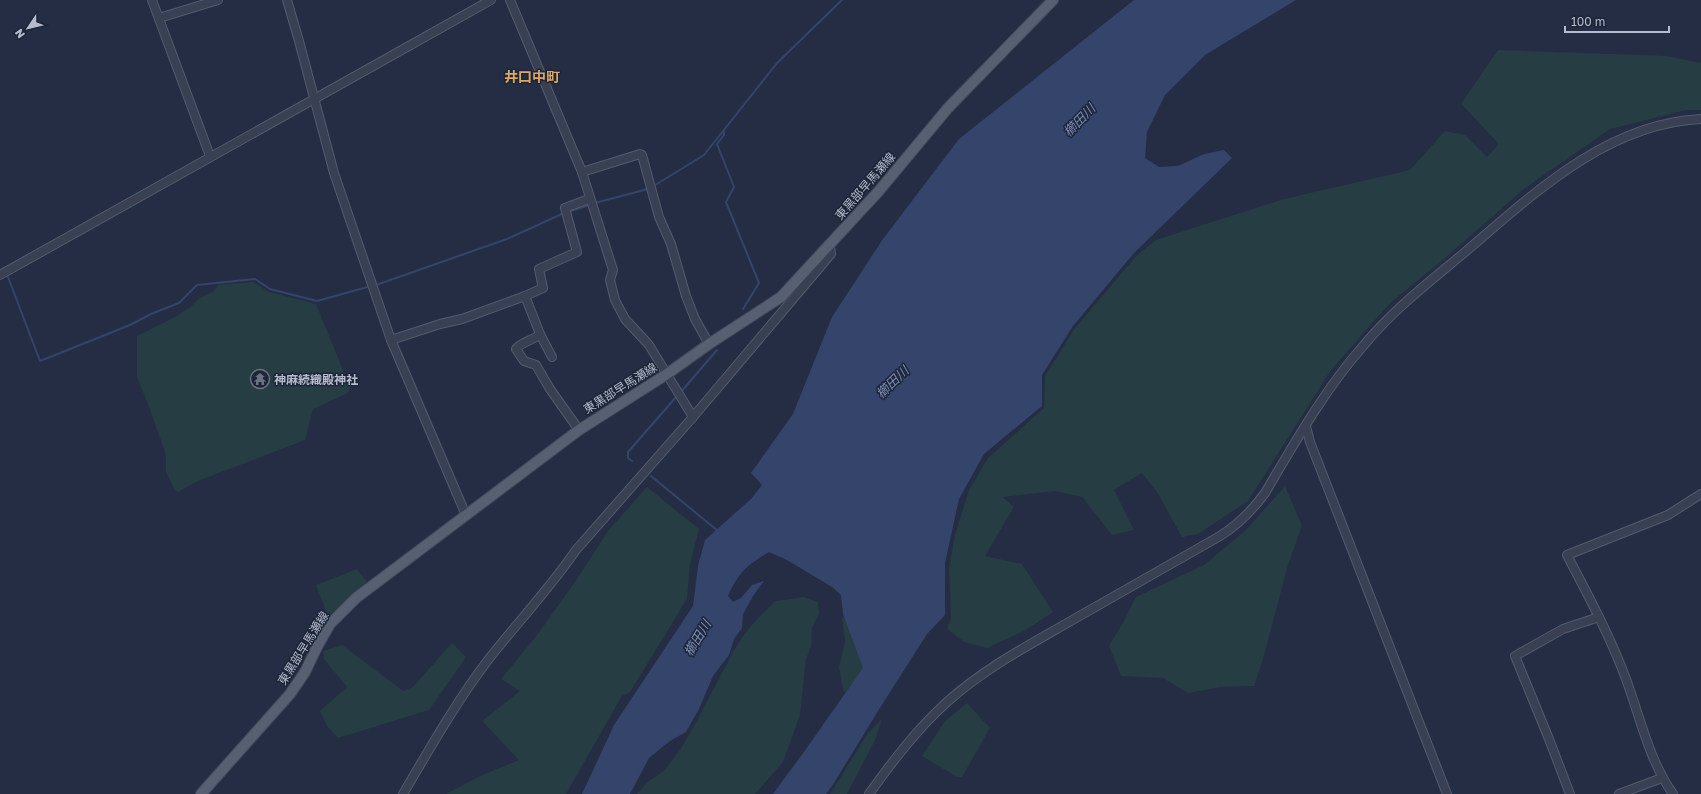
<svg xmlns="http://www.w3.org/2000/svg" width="1701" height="794" viewBox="0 0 1701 794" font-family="'Golos Text','Noto Sans JP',sans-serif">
<rect width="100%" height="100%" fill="#242d43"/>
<g fill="#263d44">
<path d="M1498,50L1667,56L1701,63V110H1686L1610,129L1525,188L1445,258L1390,303L1331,370L1248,501L1198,534L1182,537L1157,492L1142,473L1114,490L1134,530L1112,535L1082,497L1055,491L1003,497L1014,507L985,556L1022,564L1053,612L1024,631L987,648L964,642L947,629L951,618L949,569L955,535L969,490L988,458L1044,408L1045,376L1075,328L1137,255L1156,240L1284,199L1410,170L1445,131L1465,135L1487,157L1499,144L1461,104Z"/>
<path d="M253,282L269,292L316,304L350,387L348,393L313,409L305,440L198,481L178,492L175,490L166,472V455L148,404L137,377V336L177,316L190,307L199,299L214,291L218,285Z"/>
<path d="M1285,486L1302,526L1288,565L1263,659L1254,686L1220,687L1188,693L1163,678L1121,676L1109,646L1125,619L1136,597L1204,565L1246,530Z"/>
<path d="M647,487L699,529L690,564L687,599L630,692L622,696L566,794H446L480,776L519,760L482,721L520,691L501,679L537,635L577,579L608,531Z"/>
<path d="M357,569L368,583L328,616L316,585Z"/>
<path d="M804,597L818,602L819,614L812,627L811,647L806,659L800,715L783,762L755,794H637L649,781L664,771L680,750L695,724L733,652L743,636L757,619L775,601Z"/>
<path d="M852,605L883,640L849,694L843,690L839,667L845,642L842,619Z"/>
<path d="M452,643L466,657L429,710L338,738L327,726L320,711L347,687L324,659L323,651L342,645L403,691L413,687Z"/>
<path d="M967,703L990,728L962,777H957L922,756L945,721Z"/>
<path d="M882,719L875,740L847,794H830L868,733Z"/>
</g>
<path fill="#35446a" d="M1134,0H1296L1205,55L1165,95L1147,132L1145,158L1159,167L1178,166L1204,154L1224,150L1232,158L1134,253L1073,326L1042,375V406L984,454L959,499L945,563V615L927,634L878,711L834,783L826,794H773L806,749L863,668L843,614L841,595L832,587L787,560L769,552C748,564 738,573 728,596L733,602L741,598L752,585L764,581L753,596L743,614L742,628L734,639L729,655L713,676L699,709L686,732L670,741L649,758L630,794H582L614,725L693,606L698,566L705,540L752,498L762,485L751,473L793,414L832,317L883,239L959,139Z"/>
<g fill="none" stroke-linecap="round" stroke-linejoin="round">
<g stroke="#35446a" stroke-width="2">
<path d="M724,132V135L717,144L734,187L726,202L759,283L743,309"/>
<path d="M652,187L704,155L777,63L842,0"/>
<path d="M595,203L648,189"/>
<path d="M568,212L590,205"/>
<path d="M8,277L40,361L130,325L151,314L179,303L197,285L255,279L270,289L317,301L371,286"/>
<path d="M376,285L507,239L564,213"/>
<path d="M680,393L717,350"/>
<path d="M632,461L628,458V452L677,396"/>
<path d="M651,476L718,531"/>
</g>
<defs>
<g id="minor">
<path d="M152,0L210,156"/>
<path d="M287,0L299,41L334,173L391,340L466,515"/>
<path d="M510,0L582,172L613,270L610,280L615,300L625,319L649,345L693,417"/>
<path d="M159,18L218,0"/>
<path d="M582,172L640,154L642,155L659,217L671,244L686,296L695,319L709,344"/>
<path d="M0,275L491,0"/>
<path d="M540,334L552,357"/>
<path d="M391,340L440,324L462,319L525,296"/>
<path d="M1306,426L1310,442L1447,794"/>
<path d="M579,430L550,389L536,365L524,361L516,349C521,342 534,340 540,334L525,296L543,288L539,269L577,252L565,208L589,199"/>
<path d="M403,794C430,748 456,702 488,660C517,623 550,588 576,550L693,417L831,254L830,246"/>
<path d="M869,794C892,762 917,729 947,702C986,667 1031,644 1076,618C1124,591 1172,563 1220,536C1239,524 1252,511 1265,493C1295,442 1325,389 1364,345C1393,310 1429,282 1464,253C1532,195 1607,123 1701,119"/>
<path d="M1570,794L1549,739L1515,656L1563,629L1599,617"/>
<path d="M1619,794L1662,778"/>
<path d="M1673,794C1649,760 1640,717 1626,679C1610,636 1588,595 1567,555L1668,515L1701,494"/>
</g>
<path id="major" d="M201,794L290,694L305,672L318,645L330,624L356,598L579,430L667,374L709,344L781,297L878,192L948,108L1053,0"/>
</defs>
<use href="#minor" stroke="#545b6d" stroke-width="10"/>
<use href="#major" stroke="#42495c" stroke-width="12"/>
<use href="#minor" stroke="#394053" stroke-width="8"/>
<use href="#major" stroke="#575f73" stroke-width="10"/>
</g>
<defs>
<symbol id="temple-ring" viewBox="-11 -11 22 22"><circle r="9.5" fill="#1d2538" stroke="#6b7280" stroke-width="1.5"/><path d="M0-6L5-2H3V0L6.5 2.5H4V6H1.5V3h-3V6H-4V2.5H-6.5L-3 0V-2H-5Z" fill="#6b7280"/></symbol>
</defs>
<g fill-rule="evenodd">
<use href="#temple-ring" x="249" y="368" width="22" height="22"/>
</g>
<g text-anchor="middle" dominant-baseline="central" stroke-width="3" stroke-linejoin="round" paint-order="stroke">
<g font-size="12" fill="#b6bccd" stroke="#1d2538">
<text transform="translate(865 186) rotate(-49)">東黒部早馬瀬線</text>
<text transform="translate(620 388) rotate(-32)">東黒部早馬瀬線</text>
<text transform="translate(303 648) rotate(-58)">東黒部早馬瀬線</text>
</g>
<g font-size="12" font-weight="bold" fill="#b6bccd" stroke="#1d2538" text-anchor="start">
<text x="274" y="379">神麻続織殿神社</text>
</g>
<g font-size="13" font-style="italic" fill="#7b8db6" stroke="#1d2538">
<text transform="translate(1079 120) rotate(-46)">櫛田川</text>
<text transform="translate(892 382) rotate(-44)">櫛田川</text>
<text transform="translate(697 638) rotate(-59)">櫛田川</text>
</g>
<g font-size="14" font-weight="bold" fill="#dea75f" stroke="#1d2538">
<text x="532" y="76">井口中町</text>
</g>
</g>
<g transform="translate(28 28) rotate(235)" stroke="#1d2538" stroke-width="3" paint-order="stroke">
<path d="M0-3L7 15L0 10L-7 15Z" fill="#b6bccd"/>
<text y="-6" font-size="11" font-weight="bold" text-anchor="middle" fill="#b6bccd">N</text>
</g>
<path d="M1565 26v6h104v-6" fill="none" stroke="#b6bccd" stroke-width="2"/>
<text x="1571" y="26" font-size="12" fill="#b6bccd" stroke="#1d2538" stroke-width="3" paint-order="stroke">100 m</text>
</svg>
